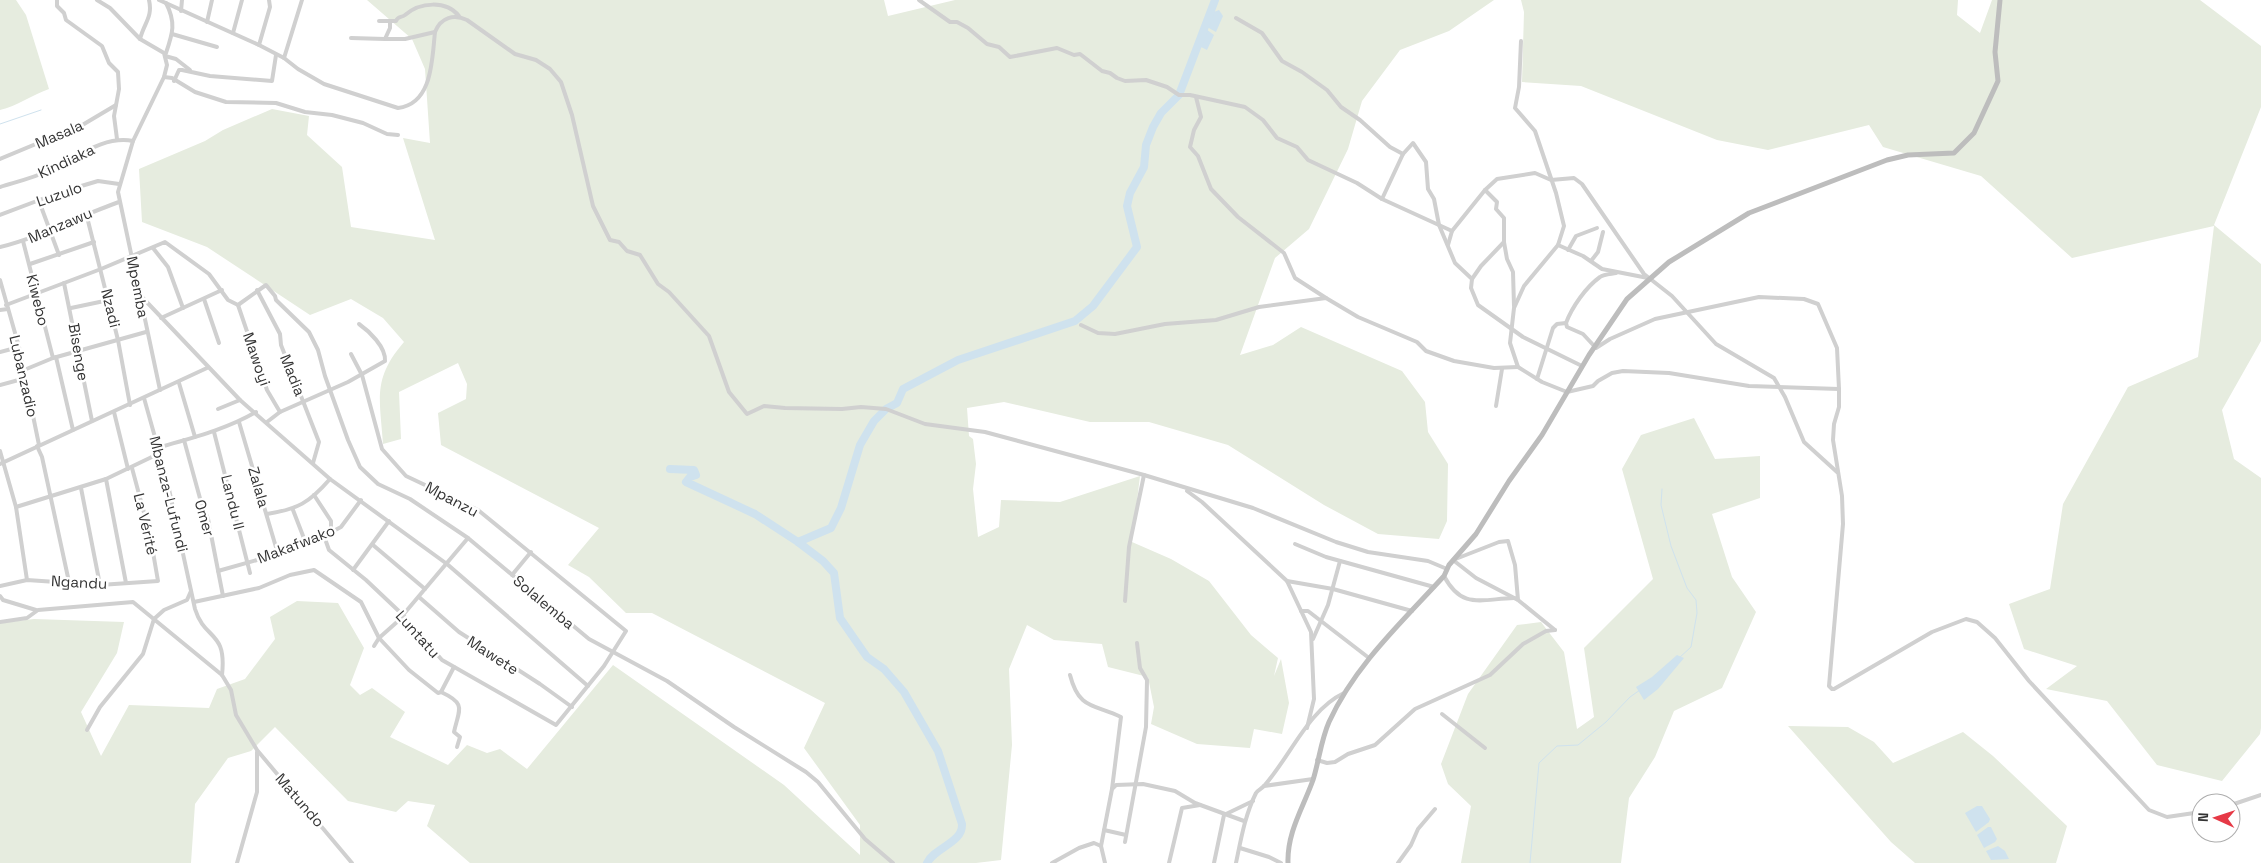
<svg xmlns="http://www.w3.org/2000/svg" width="2261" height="863" viewBox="0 0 2261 863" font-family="'Space Grotesk',sans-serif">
<rect width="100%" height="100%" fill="#fff"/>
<g fill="#e6ecdf">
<path d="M0,0H16L26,15L49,89C32,95 17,106 0,110Z"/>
<path d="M367,0H884L888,16L955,0H1494L1449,31L1400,50L1362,101L1348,149L1309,229L1275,258L1240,355L1273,345L1301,327L1402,371L1425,402L1428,432L1448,464L1447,521L1439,539L1378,534L1324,505L1228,445L1149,422H1090L1004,402L967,408L969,436L973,439L976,464L973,489L978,537L999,527L1001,500L1060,502L1140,476L1132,542L1171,559L1209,581L1251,635L1278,658L1274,676L1281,659L1289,703L1282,734L1254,729L1250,748L1197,744L1151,724L1154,707L1148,677L1108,667L1102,644L1054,640L1027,625L1009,669L1012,745L1001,860L976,863H470L427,826L435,805L408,801L396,812L348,801L275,727L251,751L228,758L195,804L191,863H0V623L34,619L124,622L117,653L81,712L101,756L129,705L209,708L217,689L245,679L275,639L270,617L297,601L338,603L364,648L350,685L360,695L372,688L405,712L390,737L448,765L467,745L487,753L500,749L527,769L613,665L784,785L860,855V825L804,748L825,703L652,613H626L589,577L568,565L599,528L441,445L438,413L466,399L467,384L458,363L399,392L401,439L383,444C380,399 372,379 404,342L383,318L351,299L310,315L207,247L142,222L139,169L205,141L223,130L272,109L309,116L307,135L342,167L351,227L435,240L403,138L430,143L425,69L412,39Z"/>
<path d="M1521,0H1958L1957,15L1980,33L1992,0H2200L2261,46V107L2214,225L2261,264V341L2222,410L2234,459L2261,478V728L2260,734L2222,781L2157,765L2107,701L2046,689L2077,666L2024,649L2009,604L2050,589L2063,504L2128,387L2198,357L2214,226L2072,258L1981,176L1883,147L1869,125L1768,150L1717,140L1581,86L1522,82L1524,12Z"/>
<path d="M1694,418L1715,459L1760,456V498L1712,514L1732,577L1756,612L1722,688L1674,711L1655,757L1629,798L1621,863H1461L1471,806L1448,784L1441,764L1468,694L1517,625L1541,622L1564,652L1577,729L1594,717L1584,648L1653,579L1622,469L1641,435Z"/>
<path d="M1788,726L1848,727L1874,742L1893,763L1963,732L1993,756L2067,826L2056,863H1915L1891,842Z"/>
</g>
<g fill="#cfe2ee">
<path d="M1219,10L1223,16L1216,32L1207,27L1214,12Z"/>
<path d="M1206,29L1214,35L1207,50L1199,46Z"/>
<path d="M1677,655L1684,658L1658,689L1644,700L1636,687L1652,677Z"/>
<path d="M1977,806H1982L1990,819L1989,822L1976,832L1965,813Z"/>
<path d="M1988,827H1991L1997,839L1995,842L1984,848L1977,835Z"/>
<path d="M1998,846L2005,851L2009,859L1991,860L1986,851Z"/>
</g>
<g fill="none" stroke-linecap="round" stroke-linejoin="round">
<g stroke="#cfe2ee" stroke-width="1">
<path d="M0,124L41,110"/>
<path d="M1662,489L1661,505L1671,546L1687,588L1696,600L1697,613L1691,647L1679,658"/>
<path d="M1530,863L1539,763L1557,746L1578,745L1606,722L1630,697L1640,690"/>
</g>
<g stroke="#cfe2ee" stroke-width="8">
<path d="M670,469L694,470L696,475L690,477L686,482L755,514L798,542L823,561L834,573L840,618L867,657L884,669L904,692L938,751L962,824C963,843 935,847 927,863"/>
<path d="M798,542L831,528L841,508L860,445L874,421L886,409L897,403L903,389L958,360L1075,321L1093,306L1137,247L1127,206L1130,193L1144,167L1146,145L1153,127L1161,113L1179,95L1215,0"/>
</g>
<g stroke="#d0d0d0" stroke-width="4">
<path d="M57,0V6L64,13L66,20L102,46L109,63L118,72L119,89L114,116L117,139"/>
<path d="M97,0L110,8L140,39L164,53L167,65L164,77L133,141L118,192L160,390"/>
<path d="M159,0L259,45L284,58L298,69L324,84L398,108C433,104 432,58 435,32C441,17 454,14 467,20L515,54L536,60L550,69L561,82L572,115L593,206L610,240L619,242L627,251L640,255L658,284L669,292L709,336L729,392L747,414L764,406L785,408L842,409L861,407L886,409L925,424L985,432L1144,475L1253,508L1336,542L1368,552L1428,561L1447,569"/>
<path d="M919,0L950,22H957L968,28L987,44L999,47L1010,57L1057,48L1074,55L1080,54L1102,71L1110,73L1117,78L1125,81L1146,80L1167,87L1179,95H1190L1245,107L1263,120L1277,138L1297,147L1308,160L1357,183L1382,199L1452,231"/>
<path d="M166,3C177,24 172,35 165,56L176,59L190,70"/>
<path d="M181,11L182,0"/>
<path d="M1236,18L1262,33L1282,61L1302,72L1327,90L1341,107L1360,120L1390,147L1403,154"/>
<path d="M379,21H396C398,16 401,18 405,15C420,2 446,0 459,16"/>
<path d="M207,22L212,0"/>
<path d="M233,33L242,0"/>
<path d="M172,34L217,47"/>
<path d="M351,38L385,39L390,28V22"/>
<path d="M140,39C144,23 153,17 149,0"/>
<path d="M386,39H405L435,32"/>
<path d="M1521,41L1519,87L1515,108L1535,131L1556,193L1564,226L1558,245L1524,286L1514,308L1510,343L1518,367L1542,382L1567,392L1593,386L1598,381L1612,373L1623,371L1669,373L1749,386L1839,389"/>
<path d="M259,45L270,7L269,0"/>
<path d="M284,58L302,0"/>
<path d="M164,77L172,78L195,92L226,102L276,103L305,112L332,115L363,123L387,134L398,135"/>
<path d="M174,81L179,70H182L210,76L272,81L276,55"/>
<path d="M1196,97L1201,117L1194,130L1190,147L1198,156L1211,189L1238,217L1284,253L1295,278L1326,298"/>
<path d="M0,159L84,124L116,105"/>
<path d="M0,187C16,182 33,178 48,171C74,160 102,135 133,141"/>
<path d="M1485,190L1497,202L1496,209L1504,218V242L1507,259L1513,272L1514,306"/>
<path d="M1382,199L1403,154L1413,143L1426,162L1428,189L1434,199L1439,225L1455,263L1472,279L1471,288L1478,305L1523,337L1582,366"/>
<path d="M39,201L59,255"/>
<path d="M86,213L118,340L130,405"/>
<path d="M0,215L58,193L98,181L119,184"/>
<path d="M23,241L53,358"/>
<path d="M1448,245L1452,231L1485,190L1497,179L1535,173L1551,180L1574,178L1582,184L1644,274L1672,296L1716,344L1774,378L1785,397L1804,442L1837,472"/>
<path d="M1558,245L1583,256L1602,269L1648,278"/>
<path d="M0,247C41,237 79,216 119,202"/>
<path d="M153,248L168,267L183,308"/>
<path d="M1568,250L1576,236L1597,228"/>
<path d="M1591,261L1598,252L1603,232"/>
<path d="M30,264L94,242"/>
<path d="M1616,273C1611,274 1604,274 1600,277C1586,287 1572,307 1566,323L1567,327L1583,334L1596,348L1610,339L1655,319L1759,297L1804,299L1818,304L1837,348L1839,389V407L1834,424L1833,440L1842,496L1843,524L1829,686L1832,689H1834L1932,632L1966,619L1977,622L1995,638L2029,681L2149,810L2167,817L2201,812"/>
<path d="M1472,279L1481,266L1504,242"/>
<path d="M0,280L19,347L39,445"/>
<path d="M64,283L92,421"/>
<path d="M257,290L280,334L281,345L319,442L313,463"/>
<path d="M141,296L240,400L330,479L447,564L588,686"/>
<path d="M204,299L219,343"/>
<path d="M6,305L101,269L165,242L209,274L228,300L238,305L266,285L275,296L276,300L309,332L318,350L325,376L348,440L360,467L378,484L410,499L468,538L589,639L667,681L734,727L806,772L818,782L865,839L893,863"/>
<path d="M238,305L267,390L280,412"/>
<path d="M71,308L109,300"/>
<path d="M0,310L8,309"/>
<path d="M161,318L222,290"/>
<path d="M1081,325L1098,333L1115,334L1165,324L1216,320L1259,307L1326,298L1358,317L1417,342L1426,351L1454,361L1494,368L1518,367"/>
<path d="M0,352L19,347"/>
<path d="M56,357L73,430"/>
<path d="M24,370L53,358L146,332"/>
<path d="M1537,379L1553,328L1557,324L1566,323"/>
<path d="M179,383L195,437"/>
<path d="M0,385L26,378"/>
<path d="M144,398L167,480L195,609C205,641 227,630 222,675"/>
<path d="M1496,406L1502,369"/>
<path d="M218,409L240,400"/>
<path d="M114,412L128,469"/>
<path d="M239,422L278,554"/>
<path d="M267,422L280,412L348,382L385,361C386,347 369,331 359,324"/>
<path d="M214,432L250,573"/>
<path d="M184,440L201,502L208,519L223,596"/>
<path d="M37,446L42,457L69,582"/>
<path d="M157,448C191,438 225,430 256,412"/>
<path d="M0,451L16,507L27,580"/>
<path d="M0,464L207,368"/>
<path d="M106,479L126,583"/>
<path d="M81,488L100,585"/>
<path d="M1187,491L1202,502L1287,581L1311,632L1314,699L1307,728"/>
<path d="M314,495L331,521V531"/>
<path d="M16,507L106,479L158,454"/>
<path d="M293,510L305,541"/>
<path d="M267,514C298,509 309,503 330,479"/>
<path d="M324,536L329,550L366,580L403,615L442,660L556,725L604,666L626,631L478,510L406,476L382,449L362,375L351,354"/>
<path d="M1295,544L1326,557L1434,587"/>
<path d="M373,545L425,589"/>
<path d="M353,570L389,521"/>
<path d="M218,571L278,554L305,541L324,536L341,527L361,500"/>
<path d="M512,575L531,552"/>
<path d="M1444,576C1462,610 1481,599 1514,598"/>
<path d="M1287,581L1333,589L1412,611"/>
<path d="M0,586L27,580L100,585L158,581L150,535L132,468"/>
<path d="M0,596L3,600L36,610"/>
<path d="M419,597L459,632L540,684L572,707"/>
<path d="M1518,600L1515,565L1508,541L1499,542L1453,560L1476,578L1518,600L1555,630"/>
<path d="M1125,601L1129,547L1144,475"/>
<path d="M194,602L259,588L290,575L314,570L361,602L379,638L409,670L438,693L441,692L454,667"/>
<path d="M1301,611H1308L1369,658"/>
<path d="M0,622L27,618L38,610L133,602L222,675L231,690L236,715L257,750L352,863"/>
<path d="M1313,639L1328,605L1340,561"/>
<path d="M374,646L379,638L397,622L468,538"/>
<path d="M1070,675C1079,710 1094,704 1121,717L1112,789"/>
<path d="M441,692C467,704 459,709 454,732L460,737L457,747"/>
<path d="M1442,714L1485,748"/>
<path d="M87,730L100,707L143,654L154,619L164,610L187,600L191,591"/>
<path d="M1317,760L1327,763L1335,762L1348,754L1375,745L1415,709L1490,675L1523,644L1546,631L1555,630"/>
<path d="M1264,786L1313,779"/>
<path d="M2231,805L2261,795"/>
<path d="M1104,830L1126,835"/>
<path d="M1125,842L1146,727L1147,680L1140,668L1137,643"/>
<path d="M1240,848L1269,857L1281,863"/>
<path d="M237,863L257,792V752"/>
<path d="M1052,863L1079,848L1094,843L1101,846"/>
<path d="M1105,863L1101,846L1112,789L1116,785L1143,784L1175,791L1195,803L1244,821"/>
<path d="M1169,863L1182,808L1200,805"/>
<path d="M1214,863L1224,815L1253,801"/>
<path d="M1236,863C1241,839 1245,815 1256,793C1258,790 1261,789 1264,786C1290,757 1308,710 1344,693"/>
<path d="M1398,863L1411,845L1418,829L1435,809"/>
</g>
<path stroke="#bdbdbd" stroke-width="5" d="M1288,863C1287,832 1303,808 1313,780C1319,761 1321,740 1329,722C1355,665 1402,622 1444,576L1449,565L1476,534L1509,481L1542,435L1589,355L1627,299L1669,262L1749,213L1887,160L1908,155L1954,153L1974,133L1998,81L1995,52L2000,0"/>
</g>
<g text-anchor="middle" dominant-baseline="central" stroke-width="5" stroke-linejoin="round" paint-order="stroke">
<g font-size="15" fill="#333" stroke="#fff">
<text transform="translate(59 134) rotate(-23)">Masala</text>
<text transform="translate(66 161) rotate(-25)">Kindiaka</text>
<text transform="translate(59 194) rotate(-19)">Luzulo</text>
<text transform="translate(60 225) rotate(-23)">Manzawu</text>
<text transform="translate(138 287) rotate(79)">Mpemba</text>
<text transform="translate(38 300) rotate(76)">Kiwebo</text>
<text transform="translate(111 308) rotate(76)">Nzadi</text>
<text transform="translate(79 352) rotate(80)">Bisenge</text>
<text transform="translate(257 359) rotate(71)">Mawoyi</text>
<text transform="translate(293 375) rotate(68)">Madia</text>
<text transform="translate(24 376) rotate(77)">Lubanzadio</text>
<text transform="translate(259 487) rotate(74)">Zalala</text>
<text transform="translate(169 494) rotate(76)">Mbanza-Lufundi</text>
<text transform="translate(452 499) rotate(28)">Mpanzu</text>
<text transform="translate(233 502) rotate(76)">Landu II</text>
<text transform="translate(205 518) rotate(74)">Omer</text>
<text transform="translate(146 524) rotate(77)">La Vérité</text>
<text transform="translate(296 544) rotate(-21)">Makafwako</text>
<text transform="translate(79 582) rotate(3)">Ngandu</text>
<text transform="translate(544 602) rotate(40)">Solalemba</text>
<text transform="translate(418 634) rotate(48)">Luntatu</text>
<text transform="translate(493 655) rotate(33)">Mawete</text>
<text transform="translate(300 800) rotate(49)">Matundo</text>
</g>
</g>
<g transform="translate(2216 818) rotate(273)"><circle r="24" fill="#ffffff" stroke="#adadad"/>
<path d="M0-4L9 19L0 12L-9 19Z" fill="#e63946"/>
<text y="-8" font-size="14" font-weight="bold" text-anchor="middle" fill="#333333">N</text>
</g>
</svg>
